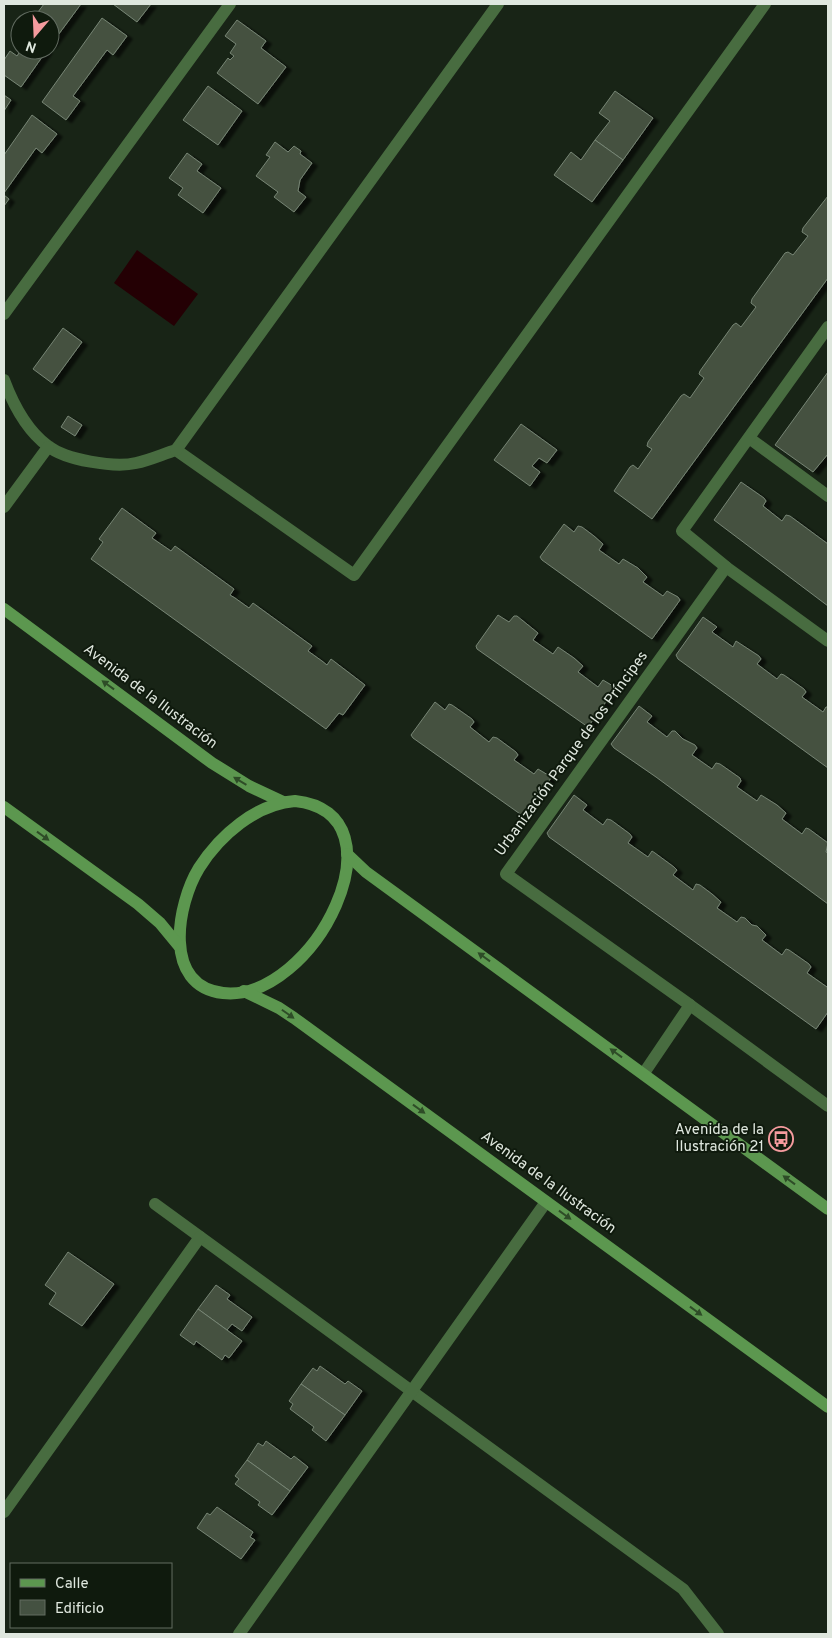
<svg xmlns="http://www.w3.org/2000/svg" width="832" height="1638" viewBox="0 0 832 1638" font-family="Overpass,sans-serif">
<defs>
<filter id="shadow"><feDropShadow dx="5.5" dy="3" stdDeviation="1" flood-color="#0009"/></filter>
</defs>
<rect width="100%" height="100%" fill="#182416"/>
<path fill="#240004" d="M137,250L198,294L174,326L114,283Z"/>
<g fill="#445141" stroke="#778574" filter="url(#shadow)">
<path d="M44,4H81L50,46V20H32Z"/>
<path d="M113,4H151L137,22Z"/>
<path d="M102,18L127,36L113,55L107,50L73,96L80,101L66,120L42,102Z"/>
<path d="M237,20L266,41L261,48L286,67L258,104L217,73L228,58L230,60L234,56L230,53L236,44L225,36Z"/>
<path d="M21,50H47L21,87L4,75V60L10,51L17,56Z"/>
<path d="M208,86L242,111L218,145L183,120Z"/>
<path d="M615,91L653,118L623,160L595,140L610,121L599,113Z"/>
<path d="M4,95L11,100L4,111Z"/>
<path d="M32,115L57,134L42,153L36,148L4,193V155Z"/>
<path d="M595,140L623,160L592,202L554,175L571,152L581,160Z"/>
<path d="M275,142L288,152L294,146L301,151L300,154L312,163L300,180L298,191L306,197L294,212L274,197L278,192L256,176L270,157L266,155Z"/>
<path d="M187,153L202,164L197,171L221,188L203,213L178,195L183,188L169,178Z"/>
<path d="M4,195L9,199L4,206Z"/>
<path d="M828,196V278L652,519L614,491L630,467L633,465L638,469L652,449L647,446L648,442L681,396L684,394L690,398L704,378L699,374L700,371L733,325L736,323L741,327L756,307L751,303L752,299L785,253L788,252L793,255L808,236L802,232L803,228Z"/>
<path d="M63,328L82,342L52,383L33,369Z"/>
<path d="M828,372V454L813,472L775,445Z"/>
<path d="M68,416L82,425L75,436L61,427Z"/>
<path d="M521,424L557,450L547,463L539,458L532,466L540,472L530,486L494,460Z"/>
<path d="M741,482L764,498L766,501L763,506L782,521L786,515L790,516L828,544V606L714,520Z"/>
<path d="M122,508L156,533L152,538L171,551L175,546L234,589L230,595L235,598L249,608L253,603L312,646L308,651L322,661L327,665L331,659L365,685L343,715L339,713L326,729L91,559L103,542L99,539Z"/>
<path d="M564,524L574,532L578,526L582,527L594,536L603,544L599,550L619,564L623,559L638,568L647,577L643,582L663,596L667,591L678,597L680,600L652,639L542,560L540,557Z"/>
<path d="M498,615L509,622L514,616H517L538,633L533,640L553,654L558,647L574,658L583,666L578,672L598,687L603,680L613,686L615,689L588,727L477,649L476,646Z"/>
<path d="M703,617L717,627L712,632L733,647L736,641L759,656L761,659L757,664L777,679L781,674L784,675L804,689L806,692L802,697L823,712L826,707H828V768L678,659L676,655Z"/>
<path d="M435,702L445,710L449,704L452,705L472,719L474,722L470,727L489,742L493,737L497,738L516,752L518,755L514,760L534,774L538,769L548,775L551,778L523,816L413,738L411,735Z"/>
<path d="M639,706L652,716L647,722L667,737L672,731H675L683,739L695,745L697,748L692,755L712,769L716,763L720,764L740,778L741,781L737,787L757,801L761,795L777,805L786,813L782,819L802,834L806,828L809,829L828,843L826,852L828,853V904L656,777L614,748L611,744Z"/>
<path d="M574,795L587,805L583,810L603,825L607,819L611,820L630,834L632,837L628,843L648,857L652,851L655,853L674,867L677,870L673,875L693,890L696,884L700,885L712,894L721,902L717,908L737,922L741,917L745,918L752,925L757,926L766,935L762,940L782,955L786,949L789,950L809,964L811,967L807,973L827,987L828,985V1012L816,1029L549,837L547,833Z"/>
<path d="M68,1252L114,1284L82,1326L49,1304L56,1293L45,1285Z"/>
<path d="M216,1285L230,1295L227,1299L252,1317L242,1331L232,1324L227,1330L198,1309Z"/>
<path d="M198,1309L242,1341L229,1358L225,1355L222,1360L196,1341L194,1345L180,1335Z"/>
<path d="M320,1366L345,1384L348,1381L362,1391L345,1415L301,1384L313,1368L317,1371Z"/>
<path d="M301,1384L345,1415L326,1441L312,1430L314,1427L290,1409L293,1404L289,1401Z"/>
<path d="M266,1441L291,1459L294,1456L308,1467L290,1491L247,1460L258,1443L263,1446Z"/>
<path d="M247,1460L290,1491L272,1515L258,1505L260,1502L235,1484L239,1479L235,1476Z"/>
<path d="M217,1507L253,1532L250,1537L255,1540L241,1559L197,1528L207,1513L210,1515Z"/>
</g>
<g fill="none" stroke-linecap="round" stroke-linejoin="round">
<g stroke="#486c40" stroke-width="12">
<path d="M4,314L230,4"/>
<path d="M4,380C13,404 26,430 48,446C65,460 115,468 136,463C150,460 163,454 176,450L354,575L765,4"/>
<path d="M749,438L828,496"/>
<path d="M176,450L498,4"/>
<path d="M4,507L48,447"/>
<path d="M726,567L828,641"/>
<path d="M690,1005L828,1106"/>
<path d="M644,1073L690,1005L506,874L726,567L682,531L828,327"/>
<path d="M155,1204L683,1589L718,1634"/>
<path d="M4,1512L200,1237"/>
<path d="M239,1634L546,1202"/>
</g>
<g stroke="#5c974f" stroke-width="12">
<path d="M4,609L212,763L249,786L283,802"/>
<path d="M295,801C409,813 314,1003 223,993C162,986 177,904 199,868C220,835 256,804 295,801Z"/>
<path d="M4,807L138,904L160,923L179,946"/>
<path d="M347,854L366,872L828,1209"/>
<path d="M244,991L279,1008L294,1018L828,1407"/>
</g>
</g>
<defs><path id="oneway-solid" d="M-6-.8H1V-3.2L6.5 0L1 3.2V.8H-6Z" transform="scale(1.25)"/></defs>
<g fill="#2e4c27">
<use href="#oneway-solid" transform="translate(108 685) rotate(-144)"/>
<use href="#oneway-solid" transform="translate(240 781) rotate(-149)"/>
<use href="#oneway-solid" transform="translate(43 836) rotate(36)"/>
<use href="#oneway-solid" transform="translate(484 957) rotate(-144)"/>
<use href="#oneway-solid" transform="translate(288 1014) rotate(35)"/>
<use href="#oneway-solid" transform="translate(616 1053) rotate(-144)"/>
<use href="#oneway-solid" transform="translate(419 1109) rotate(36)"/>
<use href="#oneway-solid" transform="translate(789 1180) rotate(-144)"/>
<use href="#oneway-solid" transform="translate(565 1215) rotate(36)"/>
<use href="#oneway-solid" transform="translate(696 1311) rotate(36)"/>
</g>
<defs>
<symbol id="bus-ring" viewBox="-11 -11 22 22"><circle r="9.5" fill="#0f1a0d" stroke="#f59b9e" stroke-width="1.5"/><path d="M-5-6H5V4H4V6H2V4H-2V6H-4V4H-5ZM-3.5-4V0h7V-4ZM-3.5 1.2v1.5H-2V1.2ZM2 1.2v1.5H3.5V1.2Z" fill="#f59b9e"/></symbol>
</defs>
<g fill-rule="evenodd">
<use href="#bus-ring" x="767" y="1125" width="28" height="28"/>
</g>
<g text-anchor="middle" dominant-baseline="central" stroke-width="4" stroke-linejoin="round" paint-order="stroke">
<g font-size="15" fill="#dfe7de" stroke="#0f1a0d">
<text transform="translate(150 697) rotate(37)">Avenida de la Ilustración</text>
<text transform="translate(572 754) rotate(-54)">Urbanización Parque de los Príncipes</text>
<text transform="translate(548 1183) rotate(36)">Avenida de la Ilustración</text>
</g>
<g font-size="15" fill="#dfe7de" stroke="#0f1a0d" text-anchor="end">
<text x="764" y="1130">Avenida de la<tspan x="764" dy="17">Ilustración 21</tspan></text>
</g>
</g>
<rect width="832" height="1638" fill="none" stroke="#dfe7de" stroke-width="10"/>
<rect x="10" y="1563" width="162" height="65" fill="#0f1a0d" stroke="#626c61"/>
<rect x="20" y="1579" width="25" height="8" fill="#5c974f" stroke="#626c61"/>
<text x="55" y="1588" font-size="15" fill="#dfe7de">Calle</text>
<rect x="20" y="1600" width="25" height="15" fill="#445141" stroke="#626c61"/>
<text x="55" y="1613" font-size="15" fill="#dfe7de">Edificio</text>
<g transform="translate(35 35) rotate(199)"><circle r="24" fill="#0f1a0d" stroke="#626c61"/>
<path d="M0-4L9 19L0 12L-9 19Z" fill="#f59b9e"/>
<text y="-8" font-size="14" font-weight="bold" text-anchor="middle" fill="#dfe7de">N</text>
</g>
</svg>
